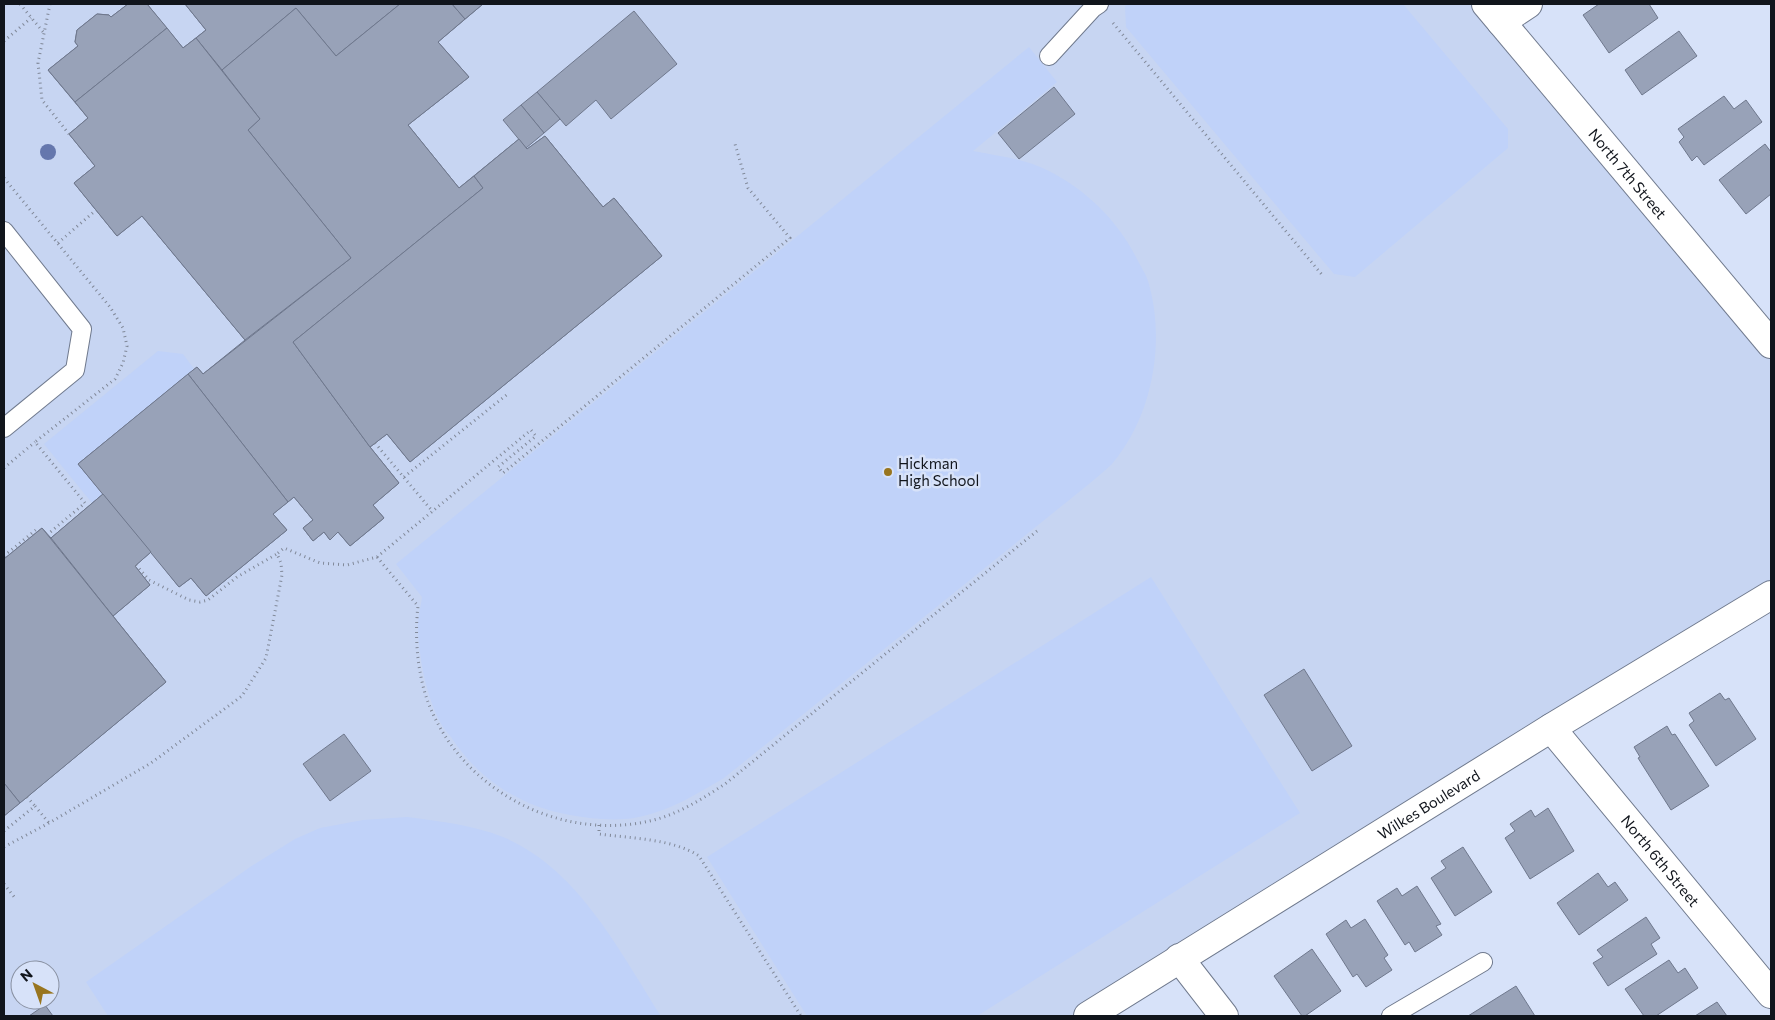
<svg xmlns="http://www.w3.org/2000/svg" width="1775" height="1020" viewBox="0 0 1775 1020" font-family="Commissioner,sans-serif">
<rect width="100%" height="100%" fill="#d7e2f9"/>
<path fill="#c7d5f2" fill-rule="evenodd" d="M4,4H1480L1771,351V594L1101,1016H4ZM20,970H50V1000H20Z"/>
<g fill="#c0d2f9">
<path d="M1128,4H1403L1508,129V148L1355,277L1334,274L1126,27L1125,6Z"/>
<path d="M1029,47L1057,82L973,151C999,156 1025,159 1049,171C1088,191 1119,222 1138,261C1141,267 1146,274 1148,281C1166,341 1153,416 1112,464C1105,471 1097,477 1089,484L724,778C695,795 668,812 634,818C614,821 591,819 570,815C521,807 478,779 451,737C446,731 441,725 438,718C425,690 419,658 418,627C418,617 421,606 422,597L396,564Z"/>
<path d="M158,351L183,354L194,369L103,494L92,503L44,444Z"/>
<path d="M1151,577L1300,813L977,1016H807L707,857Z"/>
<path d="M407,817C439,821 473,825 503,837C578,868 620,952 661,1016H108L86,982L253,865L295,839L320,828L363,820Z"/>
</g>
<g fill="#98a2b8" stroke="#6f788d">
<path d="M128,4H147L183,48L206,30L185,4H483L438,42L469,77L408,125L459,188L519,139L527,149L545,136L603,207L614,198L662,256L410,462L387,434L370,447L399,483L373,505L384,518L350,546L338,532L330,540L324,532L313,541L303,528L313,520L294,497L273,514L287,530L206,596L191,578L179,587L151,552L136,565L135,566L150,585L113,616L166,682L4,816V559L42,528L51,538L103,494L78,464L197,367L203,374L245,340L142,216L117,236L74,183L95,166L69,134L88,118L48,70L78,46L75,42L77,30L97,14L109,15L111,17Z"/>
<path d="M128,4H147L167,28L75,102L48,70L78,46L75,42L77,30L97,14L109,15L111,17Z"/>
<path d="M185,4H400L336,56L296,8L222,70L196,38L206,30Z"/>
<path d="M400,4H452L465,19L438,42L469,77L408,125L459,188L474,176L483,188L293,342L370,447L399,483L373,505L384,518L350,546L338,532L330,540L324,532L313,541L303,528L313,520L294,497L288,502L188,374L197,367L203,374L351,258L248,130L260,119L222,70L296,8L336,56Z"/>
<path d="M452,4H483L465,19Z"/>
<path d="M1599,4H1649L1658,18L1609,53L1583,15Z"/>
<path d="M634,11L677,64L611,119L596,100L566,126L537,92Z"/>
<path d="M167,28L183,48L196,38L260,119L248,130L351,258L245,340L142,216L117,236L74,183L95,166L69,134L88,118L75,102Z"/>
<path d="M1679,31L1697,56L1642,95L1625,70Z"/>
<path d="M1054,87L1075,114L1019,159L998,133Z"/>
<path d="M537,92L560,119L544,133L521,105Z"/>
<path d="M1724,96L1734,109L1746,100L1762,122L1704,165L1697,156L1692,161L1679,142L1684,137L1678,129Z"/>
<path d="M521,105L544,133L526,148L503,120Z"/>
<path d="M545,136L603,207L614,198L662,256L410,462L387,434L370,447L293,342L483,188L474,176L519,139L527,149Z"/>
<path d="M1765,144L1771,152V194L1746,214L1719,180Z"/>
<path d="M188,374L288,502L273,514L287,530L206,596L191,578L179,587L78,464Z"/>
<path d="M103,494L151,552L135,566L150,585L113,616L51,538Z"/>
<path d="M42,528L166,682L20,803L4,783V559Z"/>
<path d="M1304,669L1352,746L1312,771L1264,695Z"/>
<path d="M1720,693L1725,700L1729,698L1756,739L1716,766L1689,725L1694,721L1689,713Z"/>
<path d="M1667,726L1672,735L1675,734L1709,786L1671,810L1638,758L1640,757L1634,747Z"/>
<path d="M344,734L371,771L330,801L303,764Z"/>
<path d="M4,783L20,803L4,816Z"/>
<path d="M1548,808L1574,851L1530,879L1505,838L1515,831L1510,824L1531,810L1535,817Z"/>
<path d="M1463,847L1492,892L1455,916L1431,878L1446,868L1441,861Z"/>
<path d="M1598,873L1608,887L1615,882L1628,900L1579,935L1557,903Z"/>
<path d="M1417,886L1441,924L1436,926L1442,935L1415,952L1409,942L1405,945L1377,901L1397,888L1402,896Z"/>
<path d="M1646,917L1660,938L1651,944L1657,954L1608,986L1593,963L1603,957L1597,950Z"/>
<path d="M1365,919L1388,955L1384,958L1392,970L1366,987L1357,974L1353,977L1326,934L1346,920L1351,928Z"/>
<path d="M1312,949L1341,991L1305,1016H1302L1274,976Z"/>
<path d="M1669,960L1678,973L1685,968L1698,988L1656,1016H1644L1625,989Z"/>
<path d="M1516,986L1535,1016H1468Z"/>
<path d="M1717,1002L1727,1016H1695Z"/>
<path d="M45,1005L53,1016H29Z"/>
</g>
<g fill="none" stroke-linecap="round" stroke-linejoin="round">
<defs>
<g id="lane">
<path d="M1049,56L1093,8L1099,4"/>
<path d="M4,231L82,329L75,370L4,428"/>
<path d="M1391,1016L1483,962"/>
</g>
<g id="street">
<path id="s1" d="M1486,4L1771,344"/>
<path d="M1501,22L1528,4"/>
<path id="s2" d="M1551,728L1771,994"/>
<path d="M1179,958L1224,1016"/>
<path id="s3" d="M1088,1016L1551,728L1771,595"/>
</g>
</defs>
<use href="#lane" stroke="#707a8e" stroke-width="20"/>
<use href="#street" stroke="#707a8e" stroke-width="30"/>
<g stroke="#818999" stroke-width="3" stroke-dasharray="1 4" stroke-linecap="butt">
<path d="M20,4L44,33"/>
<path d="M50,4L38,63L42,100L69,134"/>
<path d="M1113,23L1323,276"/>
<path d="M4,41L31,18"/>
<path d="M4,178L110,307L123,328L127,346L123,363L115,379L35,442L85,503L48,534"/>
<path d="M58,243L96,210"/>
<path d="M375,443L433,512"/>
<path d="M4,468L35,442"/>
<path d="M404,477L509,393"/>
<path d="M4,556L37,529L39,531"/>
<path d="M377,557L418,606C414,640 418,683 433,714C471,796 566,842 654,820C680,813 702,799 725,784L1037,531"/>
<path d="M136,565L149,580L189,600L200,602L208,600L237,577L277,554"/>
<path d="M27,797L35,806"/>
<path d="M599,825V834C629,838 674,839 699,856L801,1016"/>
<path d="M4,831L35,806L49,823"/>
<path d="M4,847L49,823L151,763L242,696L266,658L282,575L281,563L277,554L284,548L320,563L347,565L377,557L531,430L536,436L498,467L503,473L790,238L748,188L735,144"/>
<path d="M4,884L15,898"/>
</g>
<use href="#lane" stroke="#fff" stroke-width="18"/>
<use href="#street" stroke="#fff" stroke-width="28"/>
</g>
<circle fill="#6577ad" cx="48" cy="152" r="8"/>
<circle fill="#98751f" stroke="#d7e2f9" stroke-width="2" cx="888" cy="472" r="5"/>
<g text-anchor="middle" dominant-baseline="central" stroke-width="5" stroke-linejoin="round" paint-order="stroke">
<g font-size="15" fill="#11151c" stroke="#d7e2f9">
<text stroke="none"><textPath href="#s1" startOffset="221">North 7th Street</textPath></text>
<text stroke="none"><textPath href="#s3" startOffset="401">Wilkes Boulevard</textPath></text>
<text stroke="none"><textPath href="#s2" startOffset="172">North 6th Street</textPath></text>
</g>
<g font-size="15" fill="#11151c" stroke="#d7e2f9" text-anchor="start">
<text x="898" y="463">Hickman<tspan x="898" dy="17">High School</tspan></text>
</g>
</g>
<rect width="1775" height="1020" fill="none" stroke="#11151c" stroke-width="10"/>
<g transform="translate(35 985) rotate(319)"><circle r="24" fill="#d7e2f9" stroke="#8890a1"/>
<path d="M0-4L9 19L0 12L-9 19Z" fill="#98751f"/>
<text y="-8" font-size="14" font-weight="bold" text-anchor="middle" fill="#11151c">N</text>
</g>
</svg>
